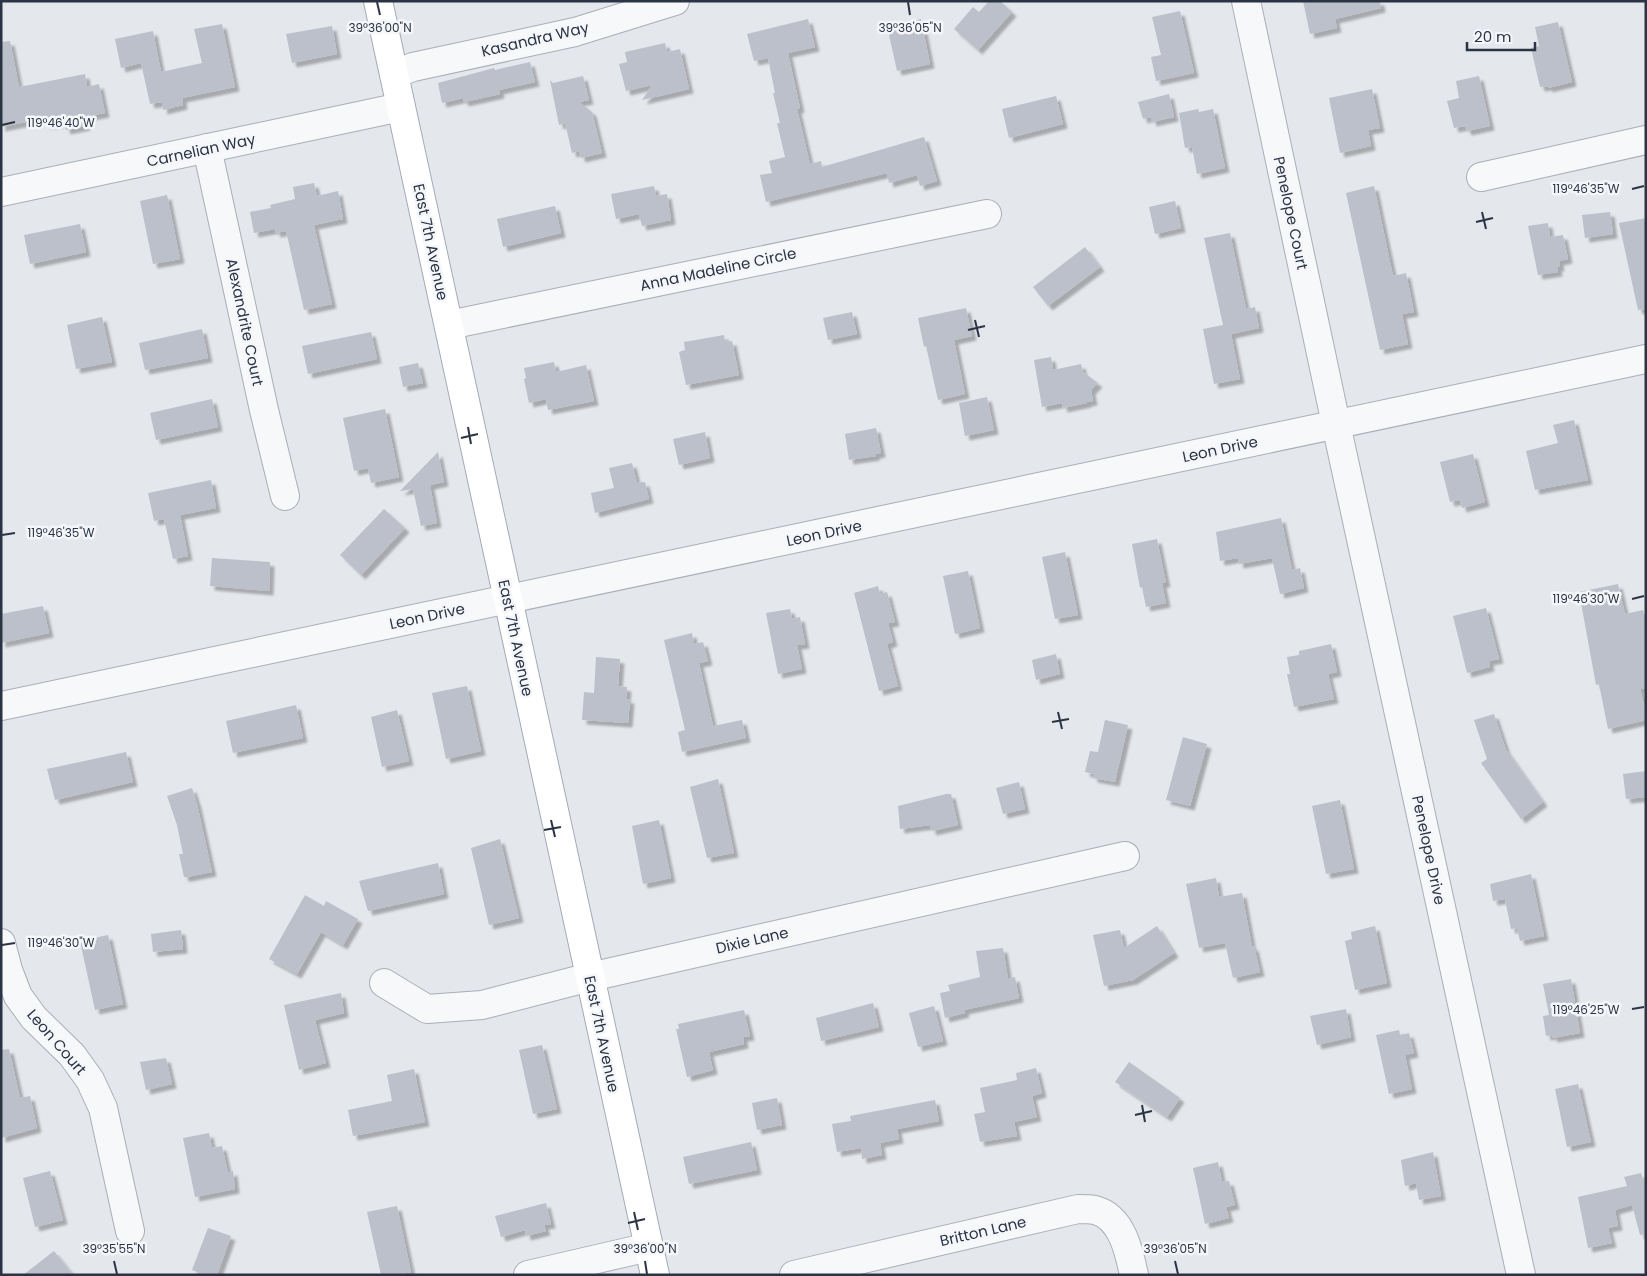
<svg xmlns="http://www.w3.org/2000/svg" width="1647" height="1276" viewBox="0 0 1647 1276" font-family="Poppins,sans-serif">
<defs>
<filter id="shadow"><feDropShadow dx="4.5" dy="4.5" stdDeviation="1" flood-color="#0004"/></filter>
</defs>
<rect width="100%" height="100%" fill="#e4e7ec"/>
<g fill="#bbc0ca" filter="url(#shadow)">
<path d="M989,1H1000L1012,12L978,50L954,29L973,7L979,12Z"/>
<path d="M1303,1H1380L1381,8L1335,19L1337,28L1310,34Z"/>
<path d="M1180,11L1194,73L1156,81L1151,57L1161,55L1152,17Z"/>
<path d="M808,19L815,47L788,53L800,108L797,109L810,164L821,161L822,167L924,137L937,181L920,186L917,175L889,183L887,173L766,202L760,175L772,173L769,161L785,157L777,123H780L773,93H775L768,58L754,61L747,34Z"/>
<path d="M921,19L930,64L897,71L887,26Z"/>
<path d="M1558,22L1572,82L1548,88V86L1540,87L1531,48L1539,46L1535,27Z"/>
<path d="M222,24L235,87L182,98L183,105L163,110L162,102L150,104L141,63L121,68L115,39L153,31L161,72L202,63L194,29Z"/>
<path d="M332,26L337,54L292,63L286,34Z"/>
<path d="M10,41L19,87L85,74L87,87L99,84L105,113L84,117L86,126L66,130L64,122L47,125L45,118L1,127V42Z"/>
<path d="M665,43L667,52L680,49L689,89L642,100L652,85L626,91L619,64L627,62L625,52Z"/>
<path d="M530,62L535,82L499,90L500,94L464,102L463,98L442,103L438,83L494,68L495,70Z"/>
<path d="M583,76L589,100L579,102L592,112L602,153L581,158L579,151L572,153L565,123L559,125L550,80L553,83Z"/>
<path d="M1479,76L1490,126L1467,131L1465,126L1454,128L1447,101L1459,98L1456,81Z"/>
<path d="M1372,89L1380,128L1368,130L1371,146L1340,153L1329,98Z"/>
<path d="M1169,94L1174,117L1152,122L1151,117L1143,119L1138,102Z"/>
<path d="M1056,96L1063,124L1009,138L1002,109Z"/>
<path d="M1198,109L1199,112L1213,109L1225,168L1197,174L1192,147L1185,148L1179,113Z"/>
<path d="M314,183L317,196L338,191L343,219L314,225L332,304L304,310L286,231L276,233L275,229L254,233L250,212L271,208L270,205L295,199L293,187Z"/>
<path d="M654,186L656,196L667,194L671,220L642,226L639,214L616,219L611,194Z"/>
<path d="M1374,186L1393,276L1406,273L1414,312L1402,314L1408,344L1380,350L1346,193Z"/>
<path d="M167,195L180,259L153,264L140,201Z"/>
<path d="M1175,201L1181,228L1155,234L1149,207Z"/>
<path d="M555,206L561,233L503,247L497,219Z"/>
<path d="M1610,212L1613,234L1585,238L1582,215Z"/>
<path d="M1646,218V309L1638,310L1619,223Z"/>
<path d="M1548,223L1550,237L1563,235L1568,259L1559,261L1560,267H1557L1558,272L1538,275L1528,226Z"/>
<path d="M80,224L86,252L30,264L24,235Z"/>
<path d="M1230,233L1246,309L1255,307L1259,328L1231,334L1240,379L1214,384L1203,329L1223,325L1204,238Z"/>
<path d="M1085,247L1100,267L1048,306L1033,287Z"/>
<path d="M966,308L972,336L954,340L965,394L938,400L926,346L924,347L918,318Z"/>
<path d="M852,312L857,334L828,340L823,318Z"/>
<path d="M102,317L112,362L76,369L67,325Z"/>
<path d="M202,329L208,358L145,370L139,343Z"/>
<path d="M371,332L377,359L308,374L302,346Z"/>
<path d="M724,335L725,342L732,341L739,375L686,385L679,352L685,350L684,342Z"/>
<path d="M1051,357L1053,370L1081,364L1083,372L1098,383L1091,390L1093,401L1087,402V403L1063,408L1062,403L1042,407L1034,360Z"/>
<path d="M554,362L556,372L586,365L594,401L548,410L546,399L529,403L524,379L526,378L524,368Z"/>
<path d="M418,363L423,383L403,387L399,367Z"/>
<path d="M987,397L994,430L965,436L959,403Z"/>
<path d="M212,399L218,427L156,440L150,413Z"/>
<path d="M385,409L399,477L371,483L368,468L354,471L343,418Z"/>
<path d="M1574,420L1588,480L1535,490L1526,451L1558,443L1553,425Z"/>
<path d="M876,428L881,453L875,454L876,456L849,460L845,434Z"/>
<path d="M705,432L710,458L679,465L673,439Z"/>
<path d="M438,452L444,482L430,485L437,523L421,526L413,489L400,491Z"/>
<path d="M1473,454L1485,502L1462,508L1460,500L1450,502L1440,462Z"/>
<path d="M632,463L637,483L645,482L649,499L595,513L591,493L614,488L609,468Z"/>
<path d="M211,480L216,508L180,515L188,556L173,559L164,519L154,521L148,493Z"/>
<path d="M384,509L405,528L361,575L340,555Z"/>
<path d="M1281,518L1292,570L1300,568L1304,588L1280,594L1272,558L1239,564L1238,558L1220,561L1216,532Z"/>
<path d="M1157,539L1166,583H1162L1166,603L1146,607L1142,587L1140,588L1132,544Z"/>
<path d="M1065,552L1078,615L1055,619L1042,557Z"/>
<path d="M212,558L270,562L269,591L210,586Z"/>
<path d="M968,571L980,628L955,634L943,576Z"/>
<path d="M1618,584L1625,614L1643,610L1646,620V688L1640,689L1646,713V720L1608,729L1599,684L1596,685L1579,592Z"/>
<path d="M878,586L880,594L887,592L895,622L888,623L893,642L887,644L898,686L879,691L854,593Z"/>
<path d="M43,606L49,633L1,643V614Z"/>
<path d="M1486,608L1499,659L1489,661L1490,667L1467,673L1453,616Z"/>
<path d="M790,609L792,619L800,617L805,644L797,645L802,669L778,674L766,613Z"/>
<path d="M692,633L694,644L703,642L708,661L699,663L713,726L742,720L746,738L682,752L678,732L685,730L664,640Z"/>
<path d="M1331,644L1337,672L1328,674L1334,699L1294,707L1287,674H1290L1287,657L1299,655V651Z"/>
<path d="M1056,654L1060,674L1036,680L1032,660Z"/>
<path d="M596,657L620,659L618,686L627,687L626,699H630L628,723L582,720L584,692L594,693Z"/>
<path d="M467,686L481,751L446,759L432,693Z"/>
<path d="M296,705L303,738L233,753L226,721Z"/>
<path d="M397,710L409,761L382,767L371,717Z"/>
<path d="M1494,714L1506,750L1543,802L1521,819L1481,763L1487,759L1474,720Z"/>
<path d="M1105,720L1128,725L1115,782L1093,778V774L1085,772L1090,751L1098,752Z"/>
<path d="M1183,737L1207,744L1190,806L1166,800Z"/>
<path d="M126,752L133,782L55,800L47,769Z"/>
<path d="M1646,771V797L1626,799L1623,774Z"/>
<path d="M718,779L734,853L707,858L690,787Z"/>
<path d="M1019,782L1025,809L1003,814L996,788Z"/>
<path d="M192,788L197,804L212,872L187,877H184L179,854H183L177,825L167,796Z"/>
<path d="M946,794H951L958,825L932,831L930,825L900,829L898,806Z"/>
<path d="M1340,800L1354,869L1326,874L1312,806Z"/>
<path d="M659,820L671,878L643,884L632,826Z"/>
<path d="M500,839L519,918L489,925L471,848Z"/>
<path d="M438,863L444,894L368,911L359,881Z"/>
<path d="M1531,874L1544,936L1520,941L1517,928L1511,929L1505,899L1493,901L1490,884Z"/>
<path d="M1216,878L1219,897L1242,893L1252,947L1254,946L1260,972L1233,978L1225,943L1199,948L1186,884Z"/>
<path d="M305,895L324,906L326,901L358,919L343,945L321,932L297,974L269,959Z"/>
<path d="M1157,926L1174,953L1133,980L1104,986L1093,935L1120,930L1124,948Z"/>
<path d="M1375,926L1387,983L1355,990L1345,941L1352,939L1351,932Z"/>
<path d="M181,930L183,949L153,952L151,934Z"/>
<path d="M108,935L123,1004L95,1010L80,941Z"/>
<path d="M1003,948L1008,979L1015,977L1019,998L964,1010L965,1013L945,1018L940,993L950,991L948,985L980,977L976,951Z"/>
<path d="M1571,979L1580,1033L1553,1038L1552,1035L1546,1036L1543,1016L1549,1015L1543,984Z"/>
<path d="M341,993L344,1013L315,1020L326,1063L299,1070L284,1005Z"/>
<path d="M873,1003L879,1027L821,1041L816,1018Z"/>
<path d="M934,1006L943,1041L918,1047L909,1013Z"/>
<path d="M1346,1009L1351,1037L1317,1045L1310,1016Z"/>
<path d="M744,1010L750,1036L743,1037L744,1044L709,1052L713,1070L687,1077L676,1029H679L678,1024Z"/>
<path d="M1399,1030L1400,1035L1409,1033L1414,1053L1405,1055L1412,1089L1389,1094L1376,1035Z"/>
<path d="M542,1045L557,1109L533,1114L519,1050Z"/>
<path d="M9,1049L20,1098L30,1096L37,1128L1,1138V1050Z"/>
<path d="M166,1058L172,1084L146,1090L140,1062Z"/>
<path d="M1129,1062L1180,1098L1167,1117L1115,1082Z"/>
<path d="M1036,1068L1042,1093L1032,1096L1037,1117L1014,1122L1017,1136L980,1142L974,1114L985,1112L980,1088L1017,1080L1016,1073Z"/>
<path d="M414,1069L425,1122L353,1136L348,1110L392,1101L387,1075Z"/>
<path d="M1578,1084L1591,1142L1567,1147L1555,1089Z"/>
<path d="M777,1098L782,1125L757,1130L752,1103Z"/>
<path d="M935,1100L939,1121L897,1129L899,1139L880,1143L882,1155L862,1159L861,1148L837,1152L832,1124L851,1121L850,1116Z"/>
<path d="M209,1133L212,1148L222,1146L228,1173L233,1171L235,1189L195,1197L183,1138Z"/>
<path d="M751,1142L757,1170L689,1184L683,1157Z"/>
<path d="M1433,1152L1441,1196L1419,1200L1416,1183L1405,1186L1401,1160Z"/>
<path d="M1218,1162L1222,1182L1229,1181L1235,1205L1226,1207L1229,1218L1205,1224L1193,1168Z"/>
<path d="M50,1171L63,1220L35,1227L23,1178Z"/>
<path d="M1641,1173L1643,1180L1646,1179V1234L1640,1235L1632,1205L1615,1210L1618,1226L1608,1228L1612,1243L1588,1248L1578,1197L1627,1186L1624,1177Z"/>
<path d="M546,1203L551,1224L544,1225L546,1231L526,1236L525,1230L501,1237L495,1216Z"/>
<path d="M397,1206L411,1272L396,1275H381L367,1212Z"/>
<path d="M208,1228L231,1236L217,1275H205L192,1270Z"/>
<path d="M54,1251L73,1275H23Z"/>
</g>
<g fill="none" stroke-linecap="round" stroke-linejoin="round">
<defs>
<g id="minor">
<path d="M1246,1L1336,424L1521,1275"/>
<path d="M394,74L413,67L575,32L675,1"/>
<path d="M207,148L264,410L285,496"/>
<path d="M1481,177L1646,140"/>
<path d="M1,192L401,107"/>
<path d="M449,325L987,214"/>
<path d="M1,706L1646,359"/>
<path d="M1,943L8,970L18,996L34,1018L72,1055L90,1080L103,1108L130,1231"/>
<path d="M384,983L427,1009L482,1005L590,977L1125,856"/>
<path d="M528,1275L649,1247"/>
<path d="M794,1275L1078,1209C1084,1209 1090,1209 1095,1210C1122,1217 1129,1251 1134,1275"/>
</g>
<path id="major" d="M378,1L655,1275"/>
</defs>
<use href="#minor" stroke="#a9aeb7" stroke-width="30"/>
<use href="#major" stroke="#a3abb8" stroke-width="30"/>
<use href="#minor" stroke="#f7f8fa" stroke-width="28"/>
<use href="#major" stroke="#fff" stroke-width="28"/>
</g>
<path fill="none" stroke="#2b3445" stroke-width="2" d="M377,2L380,15M908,2L910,15M2,125L15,122M1632,189L1644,186M1482,212L1486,229M1476,222L1493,218M975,320L979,337M968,330L985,326M468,427L471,444M461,438L478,434M2,535L15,533M1632,599L1644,596M1058,712L1062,729M1052,722L1069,719M551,820L555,837M544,830L561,827M2,945L15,943M1632,1009L1644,1007M1142,1105L1145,1122M1135,1115L1152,1111M634,1212L638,1230M628,1223L645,1219M114,1261L117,1274M645,1261L647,1274M1175,1261L1178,1274"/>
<g text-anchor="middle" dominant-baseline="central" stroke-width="5" stroke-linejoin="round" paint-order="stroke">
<g font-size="15" fill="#2b3445" stroke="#f4f6f9">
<text transform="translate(535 39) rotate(-13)">Kasandra Way</text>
<text transform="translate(201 150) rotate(-12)">Carnelian Way</text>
<text transform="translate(1291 213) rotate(78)">Penelope Court</text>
<text transform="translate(431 242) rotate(78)">East 7th Avenue</text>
<text transform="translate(718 269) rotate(-12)">Anna Madeline Circle</text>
<text transform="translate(245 322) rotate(78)">Alexandrite Court</text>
<text transform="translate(1220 449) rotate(-12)">Leon Drive</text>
<text transform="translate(824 533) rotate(-12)">Leon Drive</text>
<text transform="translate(427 616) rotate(-12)">Leon Drive</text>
<text transform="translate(516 638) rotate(78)">East 7th Avenue</text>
<text transform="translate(1429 850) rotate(78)">Penelope Drive</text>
<text transform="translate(752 940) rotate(-13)">Dixie Lane</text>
<text transform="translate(602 1034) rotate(78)">East 7th Avenue</text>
<text transform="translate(57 1042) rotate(49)">Leon Court</text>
<text transform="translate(983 1231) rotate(-13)">Britton Lane</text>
</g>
</g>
<g font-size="12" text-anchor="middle" fill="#2b3445" stroke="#f4f6f9" stroke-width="5" stroke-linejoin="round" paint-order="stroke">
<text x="380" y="32">39°36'00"N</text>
<text x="910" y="32">39°36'05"N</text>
<text x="61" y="127">119°46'40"W</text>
<text x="1586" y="193">119°46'35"W</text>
<text x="61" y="537">119°46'35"W</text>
<text x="1586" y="603">119°46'30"W</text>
<text x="61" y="947">119°46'30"W</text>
<text x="1586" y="1014">119°46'25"W</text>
<text x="114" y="1253">39°35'55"N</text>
<text x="645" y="1253">39°36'00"N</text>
<text x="1175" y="1253">39°36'05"N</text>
</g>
<rect width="1647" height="1276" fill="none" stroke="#2b3445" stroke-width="5"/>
<path d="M1467 42v8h68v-8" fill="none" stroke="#2b3445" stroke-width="2.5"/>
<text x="1474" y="42" font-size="15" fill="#2b3445" stroke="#f4f6f9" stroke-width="4" paint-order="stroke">20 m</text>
</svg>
